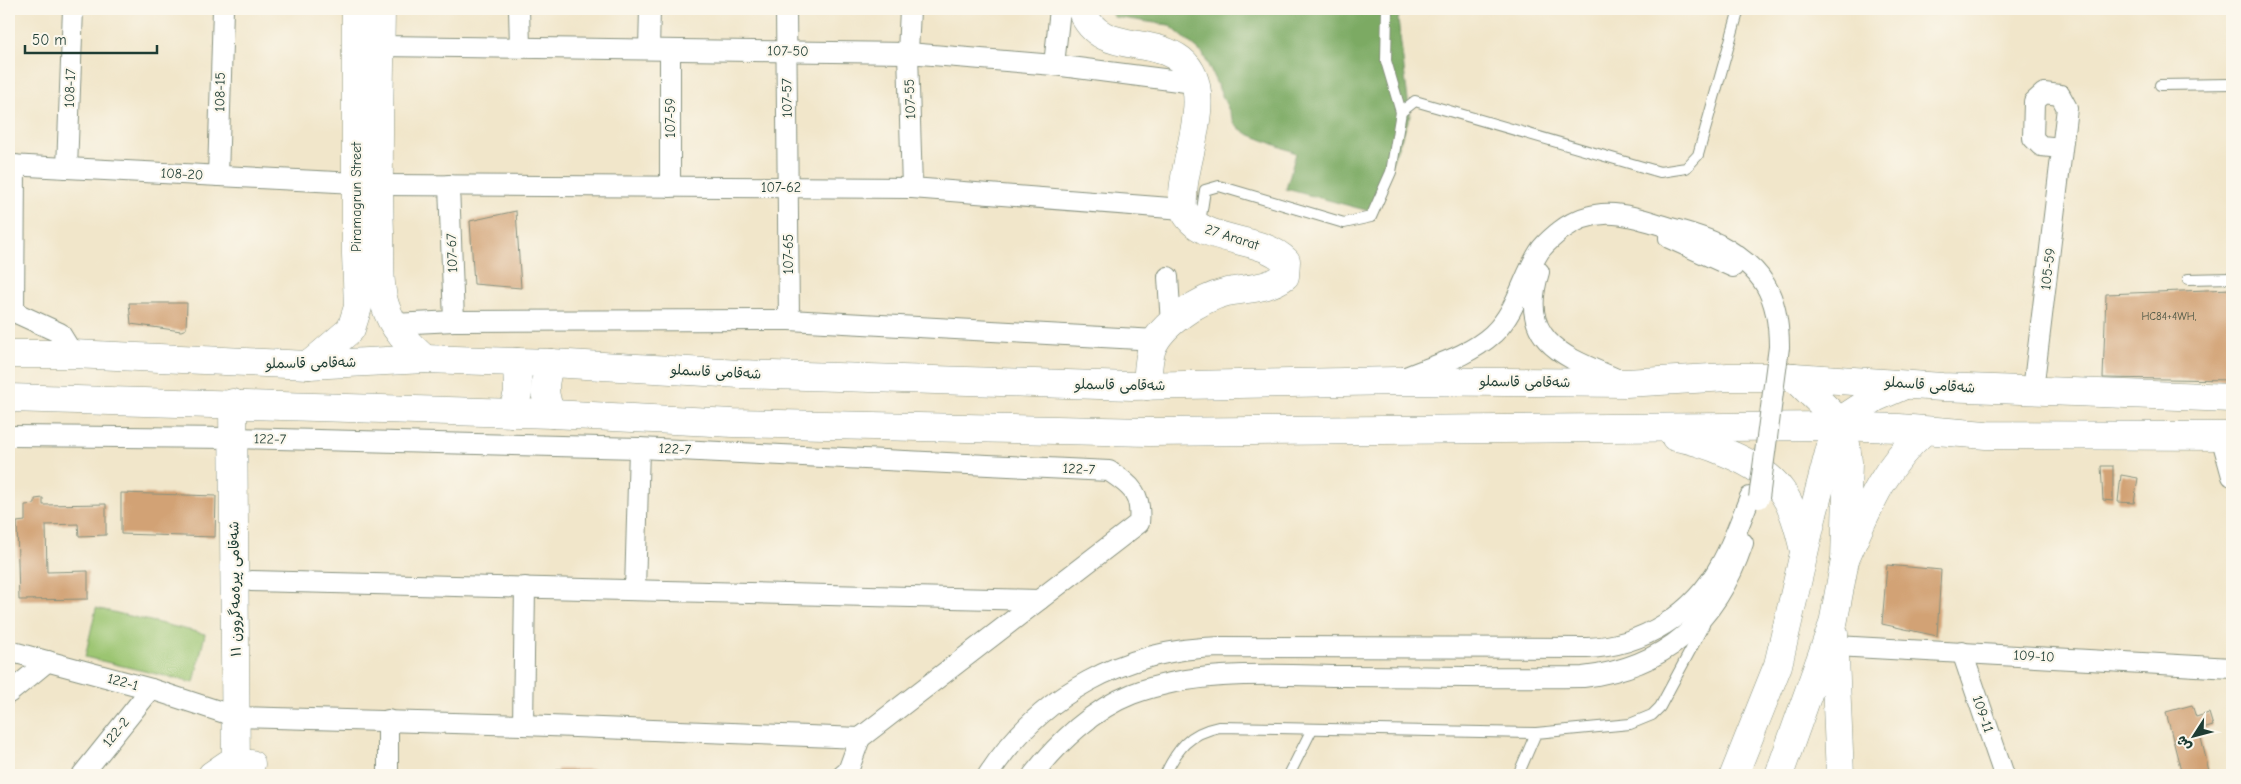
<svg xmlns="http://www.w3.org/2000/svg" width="2241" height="784" viewBox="0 0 2241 784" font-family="'Comic Neue','Playpen Sans Arabic',sans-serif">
<rect width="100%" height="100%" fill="#fbf7ec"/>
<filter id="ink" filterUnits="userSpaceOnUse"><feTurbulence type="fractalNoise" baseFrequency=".02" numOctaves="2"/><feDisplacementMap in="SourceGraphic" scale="10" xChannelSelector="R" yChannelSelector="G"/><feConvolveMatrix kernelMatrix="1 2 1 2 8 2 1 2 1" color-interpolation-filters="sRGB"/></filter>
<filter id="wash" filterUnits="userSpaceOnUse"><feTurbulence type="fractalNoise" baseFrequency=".0096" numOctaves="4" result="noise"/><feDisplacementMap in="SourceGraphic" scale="20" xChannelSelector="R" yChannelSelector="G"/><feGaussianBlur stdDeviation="1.12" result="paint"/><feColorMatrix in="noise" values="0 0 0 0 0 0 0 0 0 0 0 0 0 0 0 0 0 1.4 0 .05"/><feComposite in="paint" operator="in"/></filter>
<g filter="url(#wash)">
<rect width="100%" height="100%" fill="#f1e6ca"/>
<path fill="#9bc571" stroke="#5d8152" d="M96,608L205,634L194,683L85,657Z"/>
<path fill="#7caa63" stroke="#4e744c" d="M1108,9H1401L1398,20L1410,116L1373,212L1286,189L1296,153L1248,134L1236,126L1203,54L1169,25L1114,17Z"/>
<g id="blocks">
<g fill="#d2a275">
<path d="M516,211L521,288L474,284L470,221Z"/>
<path d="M2232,289V380L2103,378L2106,294Z"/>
<path d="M129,303H187L186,329L181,331L131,324Z"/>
<path d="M2101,466H2113V501L2103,500Z"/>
<path d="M2121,475L2138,478L2134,503L2118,502Z"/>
<path d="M121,493L216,496L215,537L121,534Z"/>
<path d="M43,498V505L106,504V535L79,536L78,524L46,525L47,572L88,571V599L19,600L17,522L25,521V505L35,504V499Z"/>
<path d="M1887,565L1941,570L1937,636L1882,624Z"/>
<path d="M2192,705L2196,717L2209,713L2213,726L2199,730L2210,775H2182L2166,712Z"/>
<rect x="557" y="769" width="41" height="6"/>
</g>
</g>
</g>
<g filter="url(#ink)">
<use href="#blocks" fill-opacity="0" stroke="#88927f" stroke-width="1"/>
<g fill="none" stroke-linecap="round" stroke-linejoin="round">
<defs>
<g id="lane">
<path d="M1387,9L1386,61L1401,112"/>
<path d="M2160,85L2232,84"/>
<path d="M1200,223L1205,190L1219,186L1344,223L1371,217L1391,172L1401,112L1415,101L1660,172L1686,168L1698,155L1739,9"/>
<path d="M2188,279L2232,278"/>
<path d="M1165,775C1177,749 1189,733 1219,727L1536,733L1630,724L1652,715L1660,707L1704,625"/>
<path d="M1289,775L1312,729"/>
<path d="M1518,775L1536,733"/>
</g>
<g id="street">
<path d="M519,9L520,47"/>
<path d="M786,9L789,320"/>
<path d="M910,9L908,53L912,188"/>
<path d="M380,46L908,53L1054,65L1194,83"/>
<path d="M649,49L650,9"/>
<path d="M1054,65L1060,9"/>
<path d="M9,165L356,183"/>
<path d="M67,168L73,9"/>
<path d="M218,176L223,9"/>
<path d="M379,185L912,188L1183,209"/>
<path d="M449,185L454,321"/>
<path d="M670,187V50"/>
<path d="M1669,238L1733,267"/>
<path d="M1539,272C1517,343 1566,357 1619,380"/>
<path d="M1168,277L1171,324"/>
<path d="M9,311L14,312L60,333L73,354"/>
<path d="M14,312L15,165"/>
<path d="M394,324L454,321L789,320L1157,340"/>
<path d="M1406,377C1435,365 1469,356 1493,334C1517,311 1522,279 1539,252C1544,244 1553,237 1560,231C1598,203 1627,215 1668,227C1685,232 1702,236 1718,244C1763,268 1779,295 1779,347"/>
<path d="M2033,390L2067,108L2060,95L2044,93L2034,102L2033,138L2041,146L2062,148"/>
<path d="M9,436L233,438L639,448L1109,471C1132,486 1142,494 1139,523L860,738L523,725L237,717L151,689L9,651"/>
<path d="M2221,436L2232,476"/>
<path d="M251,581L1039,600"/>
<path d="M635,590L639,448"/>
<path d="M1836,646L2232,668"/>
<path d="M1962,652L2004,775"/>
<path d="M9,693L48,661"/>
<path d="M388,720V775"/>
<path d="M523,725L525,587"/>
<path d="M82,775L151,689"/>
<path d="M843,775L848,771L860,738"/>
<path d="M988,775C1041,694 1124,649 1221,647L1587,648C1643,646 1694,614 1721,564C1733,543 1741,519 1750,497"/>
<path d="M1033,775C1058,743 1093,709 1132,694C1200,669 1273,675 1345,676C1424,676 1504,678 1583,677C1666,667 1717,621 1743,543"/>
</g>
<g id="secondary">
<path d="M381,9C380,83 377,158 380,233C381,256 378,283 385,305C392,328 408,344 425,359"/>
<path d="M1081,9C1099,56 1149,35 1181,60C1217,89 1183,159 1183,195C1183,200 1182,206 1184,210C1200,245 1259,234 1286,261L1285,276C1268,289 1247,288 1227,292C1202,298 1162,323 1152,348C1148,359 1148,374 1147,386"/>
<path d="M309,365L351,329L358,307L356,254V9"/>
<path d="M233,403L236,775"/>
<path d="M1834,634L1840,775"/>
<path d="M212,775L228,764H251"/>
<path d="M1734,775L1778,665L1813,514L1831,445L1832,426"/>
<path d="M1779,775L1833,624L1845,560L1848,462L1846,444L1832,426"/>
</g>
<g id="primary">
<path d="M9,354H73L309,365L425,359L551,363L740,374L1132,386L1397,381L1626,383L1728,377H1794L1942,387L2232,398"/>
<path d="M551,363C543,381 543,396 552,414"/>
<path d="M1794,377L1831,413L1832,426"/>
<path d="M9,398L552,414L733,423L1149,432L1832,426L1899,428L1986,435L2232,436"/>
<path d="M512,413L518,393L517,362"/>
<path d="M1832,426L1875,398L1905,385"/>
<path d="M1675,437C1695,440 1711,446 1729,454C1781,476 1792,498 1804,551"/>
<path d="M1845,560C1867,510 1882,469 1924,431"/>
</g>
</defs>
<use href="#lane" stroke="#88927f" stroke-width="12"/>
<use href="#street" stroke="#88927f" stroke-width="22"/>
<use href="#secondary" stroke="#88927f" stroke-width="29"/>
<use href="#primary" stroke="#88927f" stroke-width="29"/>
<use href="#lane" stroke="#fff" stroke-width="10"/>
<use href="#street" stroke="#fff" stroke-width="20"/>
<use href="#secondary" stroke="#fff" stroke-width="28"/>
<use href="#primary" stroke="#fff" stroke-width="28"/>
<defs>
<path id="street-bridge" d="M1759,498L1779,347"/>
</defs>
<use href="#street-bridge" stroke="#88927f" stroke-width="22" stroke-linecap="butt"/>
<use href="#street-bridge" stroke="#fff" stroke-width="20"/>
</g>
</g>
<g text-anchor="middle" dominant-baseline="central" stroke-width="4.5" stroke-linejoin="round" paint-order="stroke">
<g font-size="11" fill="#4c5644">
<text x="2169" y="316">HC84+4WH,</text>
</g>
<g font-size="14" fill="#1f3d34" stroke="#fbf7ec">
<text transform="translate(788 51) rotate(1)">107-50</text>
<text transform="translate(70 88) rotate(-88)">108-17</text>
<text transform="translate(220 92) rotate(-89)">108-15</text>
<text transform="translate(787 98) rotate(-91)">107-57</text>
<text transform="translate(910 99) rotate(-92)">107-55</text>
<text transform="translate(670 118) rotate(-90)">107-59</text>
<text transform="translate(182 174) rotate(3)">108-20</text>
<text x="781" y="187">107-62</text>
<text transform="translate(356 197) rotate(-90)">Piramagrun Street</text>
<text transform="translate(1232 237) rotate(18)">27 Ararat</text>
<text transform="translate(452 253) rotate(-92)">107-67</text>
<text transform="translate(788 254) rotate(-90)">107-65</text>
<text transform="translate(2048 269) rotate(-83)">105-59</text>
<text transform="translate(311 363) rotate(-1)">شەقامی قاسملو</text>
<text transform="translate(716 372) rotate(3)">شەقامی قاسملو</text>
<text transform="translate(1525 382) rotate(1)">شەقامی قاسملو</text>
<text transform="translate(1120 385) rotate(1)">شەقامی قاسملو</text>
<text transform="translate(1930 385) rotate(4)">شەقامی قاسملو</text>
<text transform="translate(270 439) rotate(1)">122-7</text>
<text transform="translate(675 449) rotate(3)">122-7</text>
<text transform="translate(1079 469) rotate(3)">122-7</text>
<text transform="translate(235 589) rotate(-91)">شەقامی پیرەمەگروون ١١</text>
<text transform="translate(2034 656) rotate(3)">109-10</text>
<text transform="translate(123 682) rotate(15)">122-1</text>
<text transform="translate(1983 714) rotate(71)">109-11</text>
<text transform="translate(116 732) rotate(-51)">122-2</text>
</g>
</g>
<rect width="2241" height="784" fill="none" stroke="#fbf7ec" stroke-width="30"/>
<g transform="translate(2194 736) rotate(234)" stroke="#fbf7ec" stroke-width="4" paint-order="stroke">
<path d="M0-4L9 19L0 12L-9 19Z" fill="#1f3d34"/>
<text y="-8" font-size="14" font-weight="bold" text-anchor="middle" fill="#1f3d34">ش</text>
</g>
<path d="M25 45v8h132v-8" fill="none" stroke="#1f3d34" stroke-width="2.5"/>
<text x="32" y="45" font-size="15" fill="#1f3d34" stroke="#fbf7ec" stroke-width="4" paint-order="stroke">50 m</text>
</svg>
